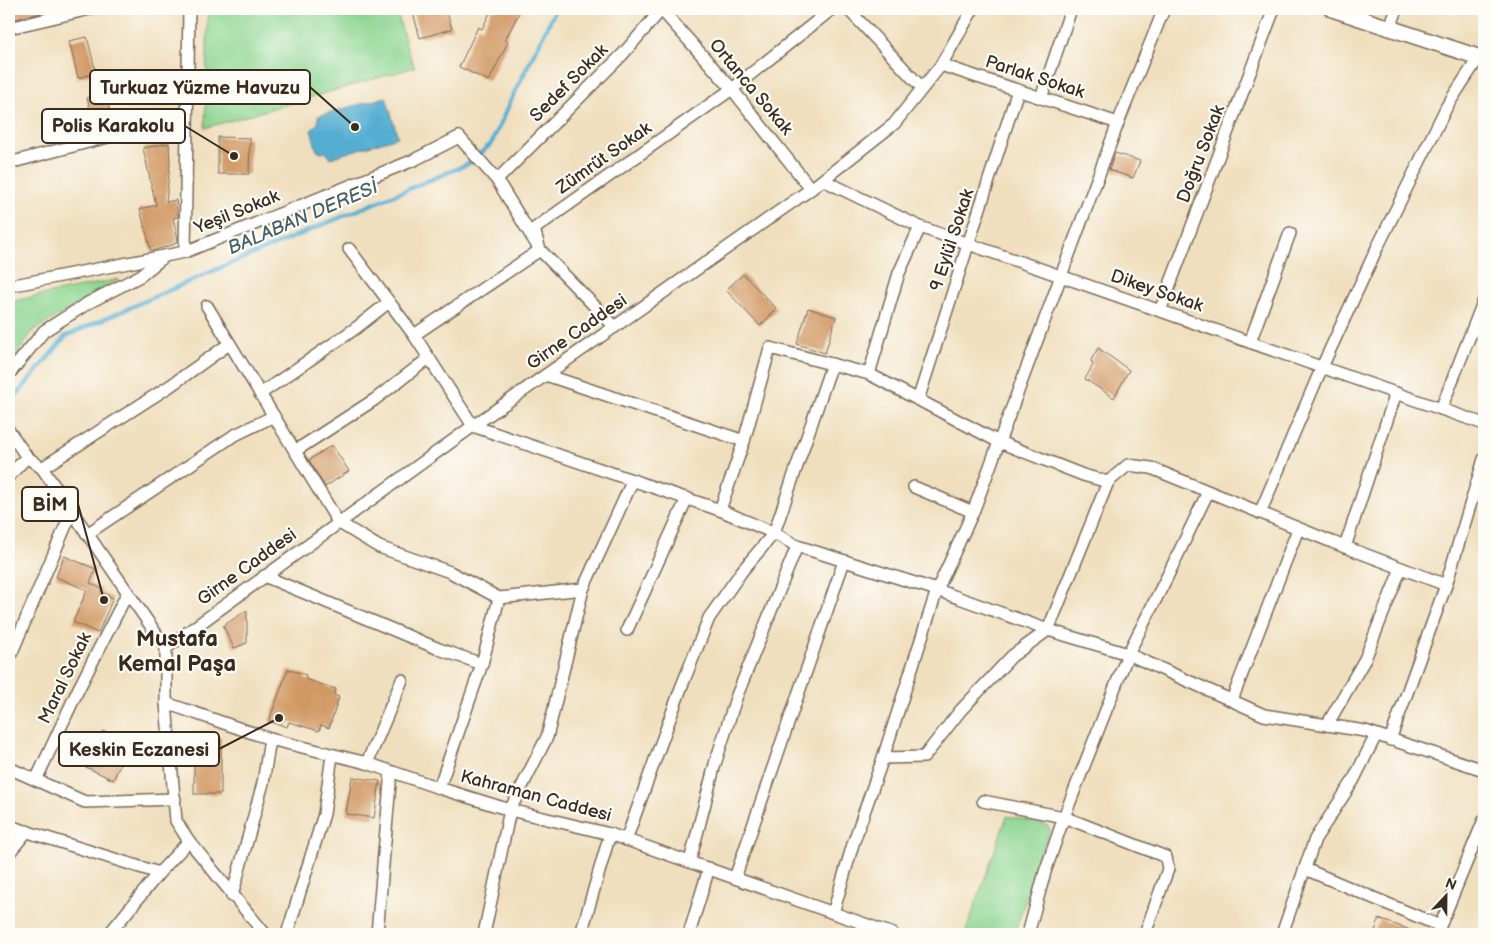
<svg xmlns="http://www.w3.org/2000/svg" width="1493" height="943" viewBox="0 0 1493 943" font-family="'Balsamiq Sans',sans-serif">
<rect width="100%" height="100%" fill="#fdfcf7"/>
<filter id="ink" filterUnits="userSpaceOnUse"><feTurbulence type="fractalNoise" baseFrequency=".02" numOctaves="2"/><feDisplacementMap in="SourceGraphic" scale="10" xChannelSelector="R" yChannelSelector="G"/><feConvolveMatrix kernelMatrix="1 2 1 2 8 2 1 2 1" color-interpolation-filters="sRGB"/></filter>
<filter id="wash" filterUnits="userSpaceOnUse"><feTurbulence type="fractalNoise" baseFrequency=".0096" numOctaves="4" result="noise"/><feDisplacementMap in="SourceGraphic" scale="20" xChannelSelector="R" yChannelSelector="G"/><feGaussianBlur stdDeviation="1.12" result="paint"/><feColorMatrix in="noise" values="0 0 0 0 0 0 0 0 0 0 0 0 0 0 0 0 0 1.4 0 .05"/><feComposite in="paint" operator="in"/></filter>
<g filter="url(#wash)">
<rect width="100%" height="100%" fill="#f0dfbe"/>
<g fill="#8ed692" stroke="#648058">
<path d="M208,9H396L408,51L415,67L205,128Z"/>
<path d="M119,279L33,331L9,365V302Z"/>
<path d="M1007,816L1047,825L1050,829L1014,934H965Z"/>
</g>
<path fill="#55aed2" stroke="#486c78" d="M386,97L398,137L330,158L327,153L317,151L311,130L318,123V116Z"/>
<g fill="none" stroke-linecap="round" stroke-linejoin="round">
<path stroke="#55aed2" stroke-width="4.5" d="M9,404L66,336L222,267L468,164L491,144L512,98L556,9"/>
</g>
<g id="blocks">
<g fill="#d19863">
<path d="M13,9H46V12L15,19Z"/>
<path d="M412,9H446L452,29L420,38Z"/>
<path d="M492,9H521L505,40L508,42L489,81L459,67L478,27L482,29Z"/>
<path d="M87,37L96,73L78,78L69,41Z"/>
<path d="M105,93L114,126L95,131L87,97Z"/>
<path d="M218,137L250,138L249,174H218Z"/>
<path d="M169,143L170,164L166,202L176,200L178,217L173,218L178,239L175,244L151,251L140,209L156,205L143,148Z"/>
<path d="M1115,153L1140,161L1133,178L1109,170Z"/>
<path d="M743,274L777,309L760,326L726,290Z"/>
<path d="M808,308L836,317L825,353L797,344Z"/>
<path d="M1098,348L1129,370L1114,398L1085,379L1093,365L1091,360Z"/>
<path d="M332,445L349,471L325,487L309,460Z"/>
<path d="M64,556L96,569L90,583L102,589L101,592L113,598L98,633L73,622L87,590L56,577Z"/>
<path d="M247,610V643L234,648L223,626Z"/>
<path d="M288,669L306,675L305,679L336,689L334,695L339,697L329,728L321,725L319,731L289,722L287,727L269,721Z"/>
<path d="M103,731L130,744L113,780L86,767Z"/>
<rect x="194" y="738" width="27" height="56"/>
<path d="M352,777L380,781L374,818L346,814Z"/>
<path d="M1379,919L1419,933V934H1374Z"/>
</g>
</g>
</g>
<g filter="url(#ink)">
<use href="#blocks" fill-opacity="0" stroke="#7a6956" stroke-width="1"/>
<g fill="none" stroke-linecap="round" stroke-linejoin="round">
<defs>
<g id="street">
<path d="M661,9L732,89L811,189"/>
<path d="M848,9L922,88"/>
<path d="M9,28L90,9"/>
<path d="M1390,28L1397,9"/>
<path d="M941,65L1118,123"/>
<path d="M1041,98L1071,9"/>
<path d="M9,163L187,116"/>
<path d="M497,180L623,54L662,9"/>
<path d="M823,180L920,227L1484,424"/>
<path d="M349,249L414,335L473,426L720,510L774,533L797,546L937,590L1048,630L1128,654L1264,715L1365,731L1484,770"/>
<path d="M185,252L189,9"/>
<path d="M9,286L185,252L414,160L459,137L497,180L540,250L615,327"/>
<path d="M207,306L338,522L379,547L450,572L499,598L583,589"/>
<path d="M1160,311L1274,9"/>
<path d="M414,335L540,250L534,229L732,89L832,9"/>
<path d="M1250,342L1290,233"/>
<path d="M9,374L44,331L88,303L140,276L165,256"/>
<path d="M869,374L899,273L920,227"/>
<path d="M546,375L744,441"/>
<path d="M260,394L356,328L389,302"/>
<path d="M918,400L1018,90"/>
<path d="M1441,409L1484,300"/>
<path d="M9,431L27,457L42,468L166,648V703L176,821L189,841L265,934"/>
<path d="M295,451L374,400L429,358"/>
<path d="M42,468L170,386L229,344"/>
<path d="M9,476L27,457"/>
<path d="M914,487L973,512"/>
<path d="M720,510L744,441L770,348L869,374L999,442L1083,475L1108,482L1128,465L1151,468L1332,542L1446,585"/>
<path d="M1260,513L1322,367L1377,248L1447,106L1479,57"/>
<path d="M87,534L233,436L274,416"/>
<path d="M1345,547L1396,393"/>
<path d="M264,576L439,649L482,664"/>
<path d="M627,630L687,498"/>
<path d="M166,648L473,426L811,189L894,124L941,65L973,9"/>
<path d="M9,659L72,511"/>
<path d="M1232,700L1298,529"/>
<path d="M166,703L270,739L367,763L439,788L510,810L610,834L893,934"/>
<path d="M1327,725L1365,659L1401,568"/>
<path d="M1390,740L1446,585L1484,459"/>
<path d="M883,758L924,757L960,711L1012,656L1048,630L1108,482"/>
<path d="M367,763L402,680"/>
<path d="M9,768L85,802L175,799"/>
<path d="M36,780L78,690L128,592"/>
<path d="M439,788L482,664L499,598"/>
<path d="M983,801L1064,817L1166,857L1168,869L1145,934"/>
<path d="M9,826L159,873"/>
<path d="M626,840L681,688L709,618L742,571L774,533L832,364"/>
<path d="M9,853L27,831"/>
<path d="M690,861L715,764L736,698L797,546"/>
<path d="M1305,869L1440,926L1484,820"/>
<path d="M735,878L844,561"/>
<path d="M232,896L263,783L270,739"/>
<path d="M833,913L853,844L883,758L937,590L973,512L1118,123L1164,9"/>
<path d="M109,934L159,873L189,841"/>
<path d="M287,934L324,814L332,755"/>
<path d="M377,934L391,772"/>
<path d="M484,934L510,810L547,737L583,589L633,480"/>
<path d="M581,934L610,834"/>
<path d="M689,934L709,868"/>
<path d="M1028,934L1045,872L1064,817L1128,654L1168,575L1208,492"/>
<path d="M1282,934L1315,839L1353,781L1376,735"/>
</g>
<path id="secondary" d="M1332,9L1484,59"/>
</defs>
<use href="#street" stroke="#7a6956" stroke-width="14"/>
<use href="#secondary" stroke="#7a6956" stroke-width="18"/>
<use href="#street" stroke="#fff" stroke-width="11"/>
<use href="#secondary" stroke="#fff" stroke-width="15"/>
</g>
</g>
<g text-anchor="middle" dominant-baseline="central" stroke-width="4.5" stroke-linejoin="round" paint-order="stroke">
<g font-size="18" fill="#3b2a1e" stroke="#fdfcf7">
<text transform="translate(1035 77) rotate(18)">Parlak Sokak</text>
<text transform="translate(569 83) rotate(-45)">Sedef Sokak</text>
<text transform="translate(751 87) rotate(50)">Ortanca Sokak</text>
<text transform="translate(1201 154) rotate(-69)">Doğru Sokak</text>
<text transform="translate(604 158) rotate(-35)">Zümrüt Sokak</text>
<text transform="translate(237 212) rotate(-22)">Yeşil Sokak</text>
<text transform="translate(952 240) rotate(-72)">9 Eylül Sokak</text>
<text transform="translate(1157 291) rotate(19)">Dikey Sokak</text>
<text transform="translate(577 332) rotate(-35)">Girne Caddesi</text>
<text transform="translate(247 567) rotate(-36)">Girne Caddesi</text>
<text transform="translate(65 678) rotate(-64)">Maral Sokak</text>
<text transform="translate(536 796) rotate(15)">Kahraman Caddesi</text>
</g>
<g font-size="19" font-style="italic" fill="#455f66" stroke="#fdfcf7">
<text transform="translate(303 218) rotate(-23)">BALABAN DERESİ</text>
</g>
<g font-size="22" font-weight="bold" fill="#3b2a1e" stroke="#fdfcf7">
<text x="177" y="639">Mustafa<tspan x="177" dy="25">Kemal Paşa</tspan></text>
</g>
</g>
<path fill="none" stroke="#3b2a1e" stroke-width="2" d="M355 127L310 87M234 156L185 126M104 600L78 504M279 718L219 749"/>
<g fill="#3b2a1e" stroke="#fdfcf7" stroke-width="2">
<circle cx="355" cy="127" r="5"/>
<circle cx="234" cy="156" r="5"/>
<circle cx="104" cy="600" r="5"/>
<circle cx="279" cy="718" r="5"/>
</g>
<g fill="#fdfcf7" stroke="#3b2a1e" stroke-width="2">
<rect x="90" y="70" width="220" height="34" rx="5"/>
<rect x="42" y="109" width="143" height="34" rx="5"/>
<rect x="22" y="487" width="56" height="34" rx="5"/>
<rect x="59" y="732" width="160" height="34" rx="5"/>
</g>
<g font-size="19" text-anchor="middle" font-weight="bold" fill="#3b2a1e">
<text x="200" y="94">Turkuaz Yüzme Havuzu</text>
<text x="113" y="132">Polis Karakolu</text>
<text x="50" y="511">BİM</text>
<text x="139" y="756">Keskin Eczanesi</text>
</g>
<rect width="1493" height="943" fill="none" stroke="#fdfcf7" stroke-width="30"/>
<g transform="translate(1446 896) rotate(22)" stroke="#fdfcf7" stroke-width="4" paint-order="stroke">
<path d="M0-4L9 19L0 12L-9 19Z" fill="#3b2a1e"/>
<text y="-8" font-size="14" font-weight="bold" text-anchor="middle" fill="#3b2a1e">N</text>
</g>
</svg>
